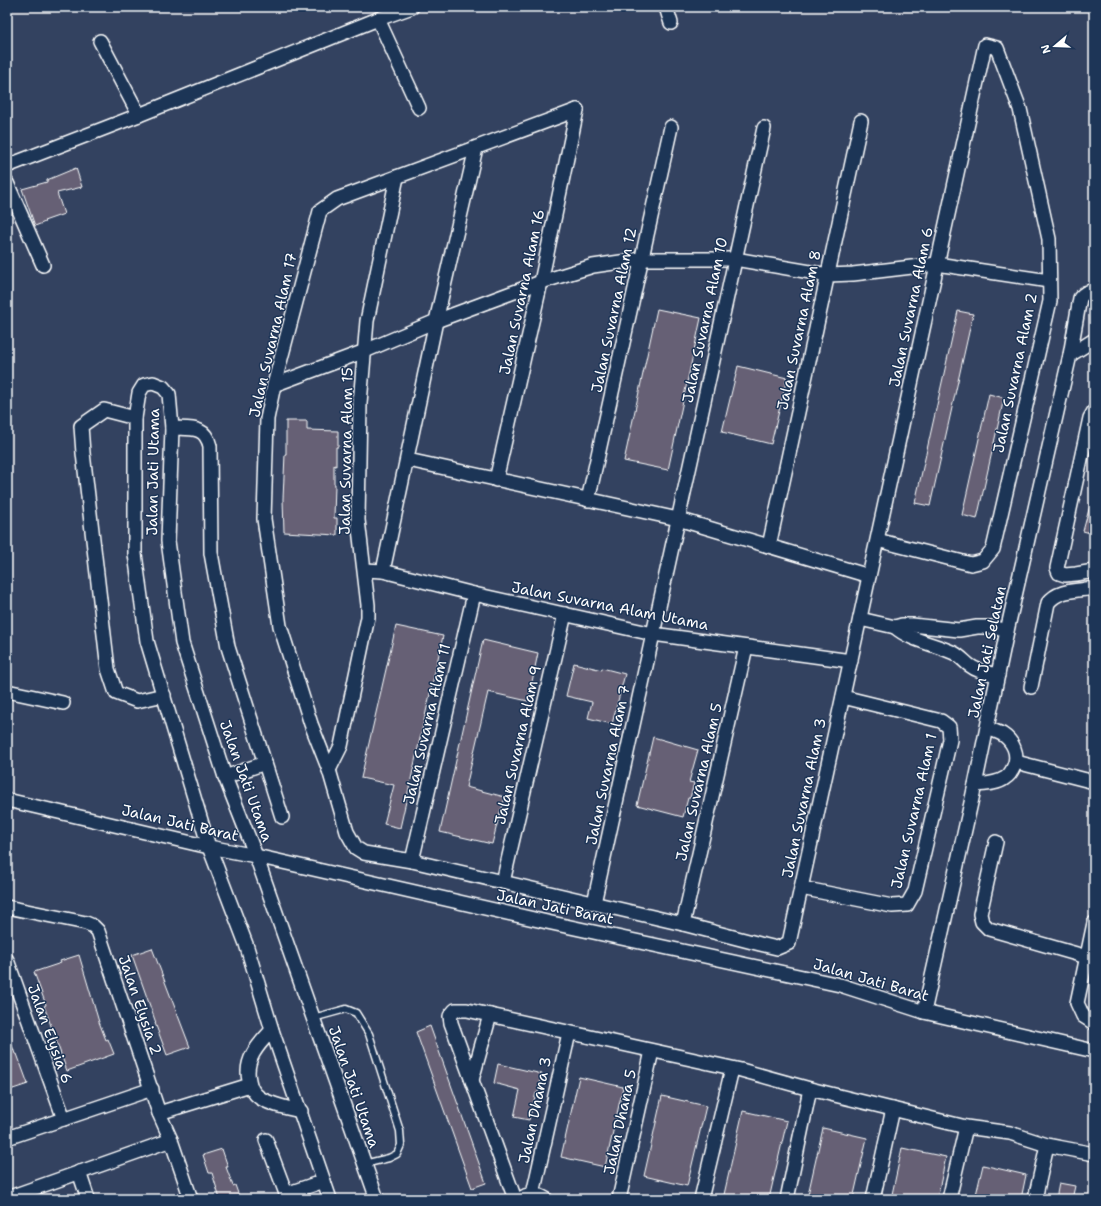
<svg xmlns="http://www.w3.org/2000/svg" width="1101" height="1206" viewBox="0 0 1101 1206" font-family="'Shantell Sans',sans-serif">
<rect width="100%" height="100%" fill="#334260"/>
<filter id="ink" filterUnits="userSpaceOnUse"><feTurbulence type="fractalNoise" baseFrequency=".025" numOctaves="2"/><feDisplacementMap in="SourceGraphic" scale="8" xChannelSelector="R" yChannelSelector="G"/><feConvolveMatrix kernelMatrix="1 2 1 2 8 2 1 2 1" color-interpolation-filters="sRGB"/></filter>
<g filter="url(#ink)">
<g fill="#666175" stroke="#fff">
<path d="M76,168L82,187L57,193L64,214L44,221L45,222L35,226L22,189L47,182V180Z"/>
<path d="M657,309L701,318L668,470L624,461Z"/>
<path d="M958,311L973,314L930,506L915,503Z"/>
<path d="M738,366L787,378L771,444L722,432Z"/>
<path d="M989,394L1004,398L977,519L962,515Z"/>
<path d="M286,421H307V430L338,431V447H336V466L334,465V484H335L334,518H337V535L284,532L283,499L285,454H286Z"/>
<path d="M1091,502L1094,503V534L1083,531Z"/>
<path d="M396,626L443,636L400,828L384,824L394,785L361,778Z"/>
<path d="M483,640L538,653L528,701L488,692L466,787L505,797L502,809H501L492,844L440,832Z"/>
<path d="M574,663L602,670V668L625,674L612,724L588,718L592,702L566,696Z"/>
<path d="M653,737L698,750L689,782L694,783L690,798H688L683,817L637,805Z"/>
<path d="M152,948L190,1047L167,1055L155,1023H156L132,955Z"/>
<path d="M79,955L99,1022L106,1040L108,1039L114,1054L67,1071L44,1006L46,1005L34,972L61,963L60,961Z"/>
<path d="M430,1026L486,1183L472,1188L416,1032Z"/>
<path d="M7,1036H9L15,1054H17L28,1084L7,1091Z"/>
<path d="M498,1064L542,1074L538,1093H536L529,1120L514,1117L520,1090L494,1083Z"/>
<path d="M579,1077L623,1087L605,1167L561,1157Z"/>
<path d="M662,1096L706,1106L687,1186L644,1176Z"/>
<path d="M743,1111L787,1121L769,1199H723Z"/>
<path d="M823,1128L867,1138L853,1199H807Z"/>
<path d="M902,1148L946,1157L937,1199H891Z"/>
<path d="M222,1149L228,1167H226L233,1186L235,1185L240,1199H220L212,1173H209L203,1155Z"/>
<path d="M983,1165L1026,1175L1021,1199H975Z"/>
<path d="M1059,1183L1075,1186L1072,1199H1056Z"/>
</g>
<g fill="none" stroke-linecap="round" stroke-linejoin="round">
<defs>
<path id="service" d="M313,1018L346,1009L356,1013L369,1034L400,1131L401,1145L397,1154L389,1158L364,1164"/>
<g id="minor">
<path d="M666,7L671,23"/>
<path d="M378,19L419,108"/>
<path d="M100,41L139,115"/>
<path d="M577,110L337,199L320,211L274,385L267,419L264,519L280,626L311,724L329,770L347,832L356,848L364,853L412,861L683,924L760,944L777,948L789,943L985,45L997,48L1020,109L1049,239L1050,301L993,549L983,561L971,564L877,540"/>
<path d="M7,166L139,115L378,19L412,7"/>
<path d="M7,183L43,265"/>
<path d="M1070,355L1094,340"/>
<path d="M274,385L365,351L436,321L541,282L593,266L641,259H735L828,275L853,274L937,264L1049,281"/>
<path d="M1094,411L1090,418L1057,568L1059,573L1065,575L1076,574L1094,571"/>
<path d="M135,418L104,410L81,426L83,453L108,669L116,693L137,701L164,695"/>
<path d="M172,428C190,429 205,425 210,446L211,553L228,647L282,817"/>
<path d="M408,460L678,519L869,576"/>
<path d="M496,480L541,282L577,110"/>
<path d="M588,500L671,127"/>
<path d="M769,546L861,121"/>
<path d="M365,570L383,571L474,594L653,634L851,661"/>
<path d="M383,571L436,321L476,148"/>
<path d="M860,619L895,627L902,625H912L959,630L977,627H993L1007,631"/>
<path d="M895,627C911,641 935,644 954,653C960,656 964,661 969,665C978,672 988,673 998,675"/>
<path d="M1031,687L1048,603C1058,589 1078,591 1094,588"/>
<path d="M7,691L63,703"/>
<path d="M1016,762L1094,782"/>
<path d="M329,770L341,746L368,617V605L358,520L360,403L367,321L397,177"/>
<path d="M225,777L265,763"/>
<path d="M975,785C985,784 997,784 1005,778C1010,775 1012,771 1014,766C1019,754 1013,741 1002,734C998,732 992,730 987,729"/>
<path d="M7,800L209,847L256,856L547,922L840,985L924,1012L1094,1051"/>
<path d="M996,842L980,914L982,922L989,929L1087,957"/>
<path d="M412,861L474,594"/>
<path d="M503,882L565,614"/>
<path d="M801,888L892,906L907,905L915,891L950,740L949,727L941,721L843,697"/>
<path d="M594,903L764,128"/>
<path d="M7,907L86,923L93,926L98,931L159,1113L171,1140L191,1199"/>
<path d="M1094,923L1077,1003L1083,1016L1094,1023"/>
<path d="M683,924L746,647"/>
<path d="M7,960L64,1119"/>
<path d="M924,1012L975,785L1007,631L1070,355L1080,298C1084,293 1087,291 1094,291"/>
<path d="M272,1030C259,1044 244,1059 249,1080C250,1088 253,1093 260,1098C272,1105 287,1108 301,1111"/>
<path d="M472,1080L490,1015"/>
<path d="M159,1113L250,1085"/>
<path d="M7,1138L152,1089"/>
<path d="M266,1140L288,1199"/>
<path d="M79,1172L88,1199"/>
<path d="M286,1194L324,1181"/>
<path d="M533,1194L569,1033"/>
<path d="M7,1198L171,1140"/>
<path d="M330,1199L272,1030L246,944L209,847L147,641L135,554V418L139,393L144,385L153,383L163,387L169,394L172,428L168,541L182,643L225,777L256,856L377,1199"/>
<path d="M515,1199L451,1023L450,1016L455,1010H467L741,1070L810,1089L966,1127L1010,1133L1047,1145L1094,1154"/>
<path d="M521,1199C528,1192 538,1194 546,1199"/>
<path d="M619,1199L652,1051"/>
<path d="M701,1199L732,1069"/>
<path d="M787,1199L810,1089"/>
<path d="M873,1199L893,1109"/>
<path d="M949,1199L966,1127"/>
<path d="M1035,1199L1047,1145"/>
</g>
</defs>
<use href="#service" stroke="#fff" stroke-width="9"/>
<use href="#minor" stroke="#fff" stroke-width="16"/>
<use href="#service" stroke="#1d3557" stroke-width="6"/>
<use href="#minor" stroke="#1d3557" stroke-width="13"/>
</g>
</g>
<g text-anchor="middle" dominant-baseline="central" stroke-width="3" stroke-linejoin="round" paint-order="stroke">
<g font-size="15" fill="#fff" stroke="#1d3557">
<text transform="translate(522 292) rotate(-78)">Jalan Suvarna Alam 16</text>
<text transform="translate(911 307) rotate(-78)">Jalan Suvarna Alam 6</text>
<text transform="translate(614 310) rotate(-78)">Jalan Suvarna Alam 12</text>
<text transform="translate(705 320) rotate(-78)">Jalan Suvarna Alam 10</text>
<text transform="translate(799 330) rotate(-78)">Jalan Suvarna Alam 8</text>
<text transform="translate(273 335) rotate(-77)">Jalan Suvarna Alam 17</text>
<text transform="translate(1015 373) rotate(-78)">Jalan Suvarna Alam 2</text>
<text transform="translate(346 451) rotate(-89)">Jalan Suvarna Alam 15</text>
<text transform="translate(153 472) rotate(-89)">Jalan Jati Utama</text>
<text transform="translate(610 606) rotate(11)">Jalan Suvarna Alam Utama</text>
<text transform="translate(987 652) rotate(-78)">Jalan Jati Selatan</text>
<text transform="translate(427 724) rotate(-77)">Jalan Suvarna Alam 11</text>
<text transform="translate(518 745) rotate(-77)">Jalan Suvarna Alam 9</text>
<text transform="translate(608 765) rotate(-78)">Jalan Suvarna Alam 7</text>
<text transform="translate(246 781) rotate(70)">Jalan Jati Utama</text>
<text transform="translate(699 782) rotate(-77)">Jalan Suvarna Alam 5</text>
<text transform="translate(804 798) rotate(-78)">Jalan Suvarna Alam 3</text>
<text transform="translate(914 811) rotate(-77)">Jalan Suvarna Alam 1</text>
<text transform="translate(180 823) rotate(13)">Jalan Jati Barat</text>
<text transform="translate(555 907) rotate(12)">Jalan Jati Barat</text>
<text transform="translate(871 980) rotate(16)">Jalan Jati Barat</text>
<text transform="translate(140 1005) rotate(71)">Jalan Elysia 2</text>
<text transform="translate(50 1034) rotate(70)">Jalan Elysia 6</text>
<text transform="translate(354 1087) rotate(71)">Jalan Jati Utama</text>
<text transform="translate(535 1110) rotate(-78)">Jalan Dhana 3</text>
<text transform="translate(620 1122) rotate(-78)">Jalan Dhana 5</text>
</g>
</g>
<rect width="1101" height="1206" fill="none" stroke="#1d3557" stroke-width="24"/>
<rect x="12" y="12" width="1077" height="1182" fill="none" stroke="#fff" stroke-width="1.5" filter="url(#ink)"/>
<g transform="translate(1055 46) rotate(251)" stroke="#1d3557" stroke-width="3" paint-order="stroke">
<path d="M0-3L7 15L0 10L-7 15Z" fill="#ffffff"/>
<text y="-6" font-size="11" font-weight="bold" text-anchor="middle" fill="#ffffff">N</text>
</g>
</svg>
